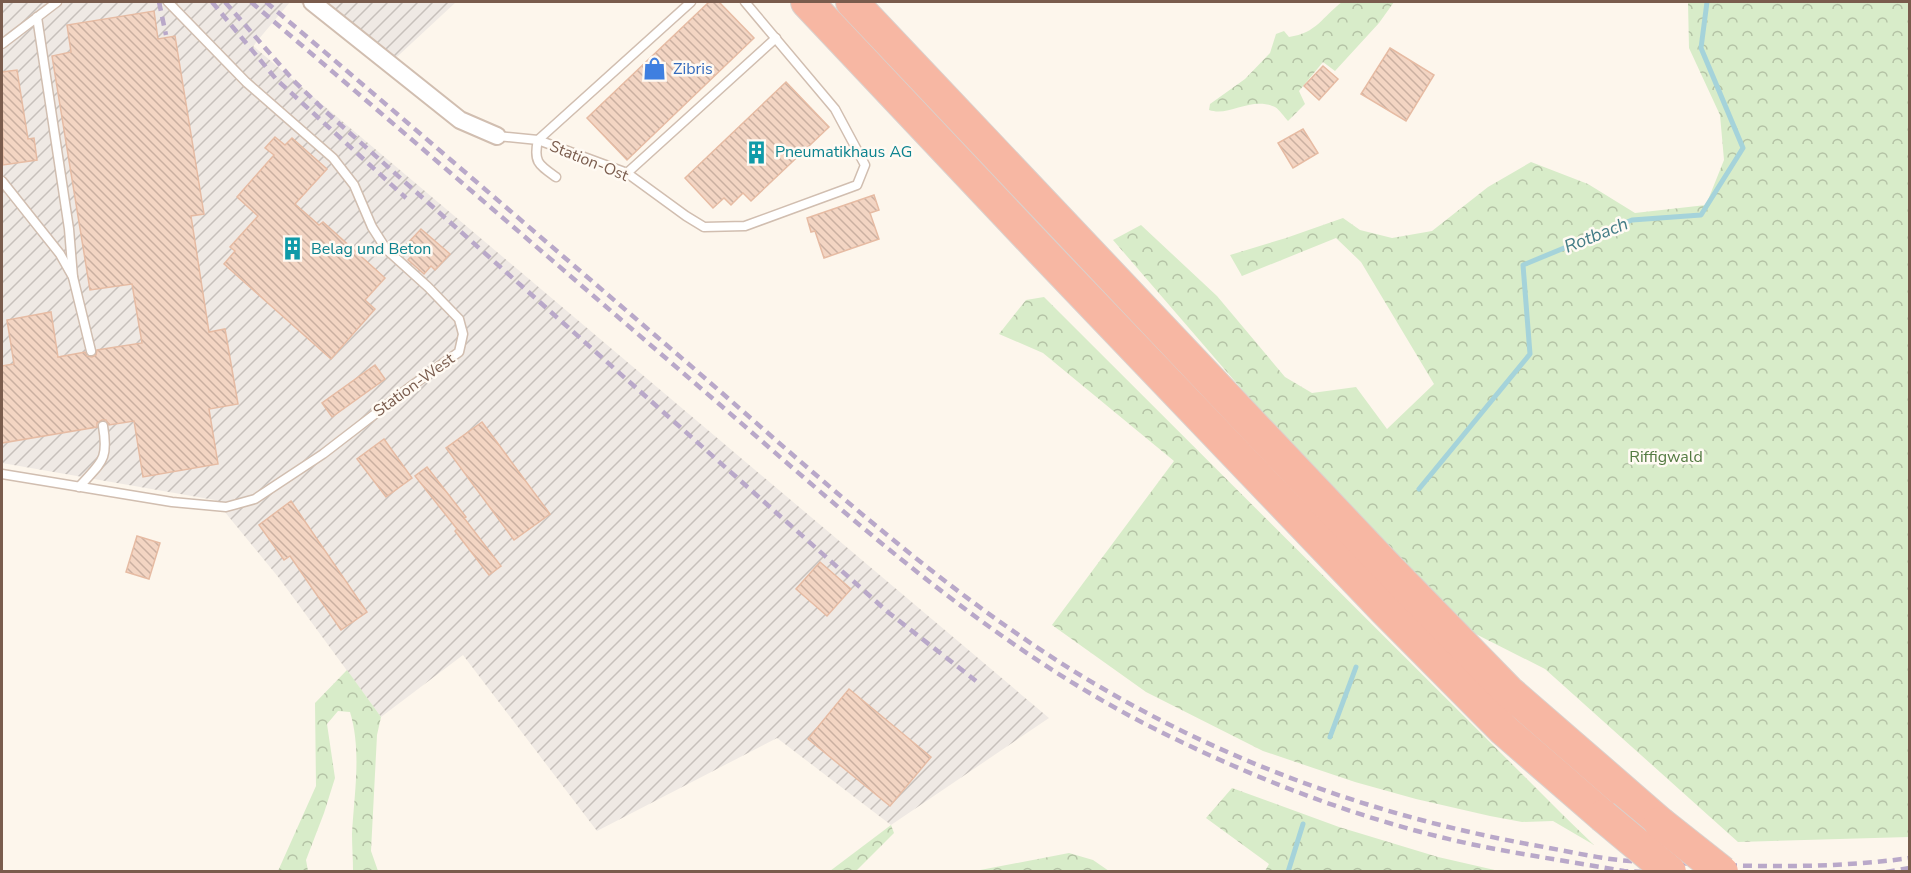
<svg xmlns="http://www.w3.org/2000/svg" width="1911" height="873" viewBox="0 0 1911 873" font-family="'Nunito Sans',sans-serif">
<defs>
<pattern id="industrial-furrows" width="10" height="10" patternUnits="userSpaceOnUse" patternTransform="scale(1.5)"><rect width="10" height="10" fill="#efe9e4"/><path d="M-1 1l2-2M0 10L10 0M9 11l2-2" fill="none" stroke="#c7c0bb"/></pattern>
<pattern id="forest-crowns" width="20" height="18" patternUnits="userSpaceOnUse" patternTransform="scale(1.5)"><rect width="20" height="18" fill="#d8ecc9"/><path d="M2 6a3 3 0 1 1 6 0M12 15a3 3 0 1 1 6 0" fill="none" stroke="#b4c2a5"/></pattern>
<pattern id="building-back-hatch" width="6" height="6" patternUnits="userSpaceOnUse" patternTransform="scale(1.5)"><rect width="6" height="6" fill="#f3d5c3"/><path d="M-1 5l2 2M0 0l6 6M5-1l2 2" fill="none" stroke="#cab0a1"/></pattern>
</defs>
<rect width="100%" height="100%" fill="#fdf6ec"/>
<g fill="url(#industrial-furrows)">
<path d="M2,2H290L253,46L1049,718L891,825L777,738L597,831L463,655L381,717L279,578L215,500L2,463Z"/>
<path d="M299,2H456L385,68Z"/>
</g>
<g fill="url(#forest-crowns)">
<path d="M1342,2H1394L1379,23L1335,71L1323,62L1299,91L1305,104L1288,121C1284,117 1280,110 1275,107C1250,96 1230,117 1209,110L1210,104L1245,79L1270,53L1276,34L1284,31L1289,37C1317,33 1322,17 1342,2Z"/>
<path d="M1688,2H1909V837L1738,842L1545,669L1464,628L1283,437L1113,240L1141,225L1217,296L1285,377L1312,393L1356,387L1387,429L1434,384L1361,262L1336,238L1242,276L1230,255L1286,238L1343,218L1360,230L1392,238L1432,231L1488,187L1531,162L1588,184L1635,213L1706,205L1724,160L1720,115L1689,48Z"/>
<path d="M1044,297L1564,816L1594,845L1553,821L1522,822L1490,816L1416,799L1355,782L1263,751L1146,692L1052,625L1174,461L1043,353L999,334L1026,300Z"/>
<path d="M347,670L381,717L377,735L371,851L378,871H353C353,859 352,846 352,834C354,795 362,751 350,712L338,711L327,724L335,778L324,813L306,860L308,871H278L316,786L315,703Z"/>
<path d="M1232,788L1339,827L1438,857L1499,871H1265L1269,864L1206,818Z"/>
<path d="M891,825L894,833L856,871H830Z"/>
<path d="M1069,853L1093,860L1109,871H975Z"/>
</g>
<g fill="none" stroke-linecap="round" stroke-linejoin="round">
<g stroke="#a5d3da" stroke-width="5">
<path d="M1419,489L1530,354L1523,265L1632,220L1701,215L1743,148L1701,48L1707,2"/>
<path d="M1330,737L1356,667"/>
<path d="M1288,872L1303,824"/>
</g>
</g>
<g fill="url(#building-back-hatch)" stroke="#e6bba3" stroke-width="1.5">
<path d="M709,2H719L754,38L627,160L587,118Z"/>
<path d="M154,11L158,39L175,36L204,214L191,216L209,332L225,329L238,404L209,409L218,464L143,477L134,421L109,425L106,420H102L97,423V427L2,443V366L14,364L7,320L51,312L58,357L85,352L87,356L92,357L96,355L97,350L142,343L132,284L90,290L52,56L71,52L67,25Z"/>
<path d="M1390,48L1434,75L1406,121L1361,94Z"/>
<path d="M1323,66L1338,79L1319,100L1304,86Z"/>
<path d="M17,70L28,139L34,138L37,160L3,165L2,72Z"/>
<path d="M786,82L829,127L751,201L743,193L731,205L724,198L713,208L685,178Z"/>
<path d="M1303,129L1318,153L1293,168L1278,143Z"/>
<path d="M275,137L285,145L292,138L327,169L295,204L319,225L323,222L385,278L365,300L375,309L331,359L224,264L235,251L230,247L258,216L237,197L274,155L265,148Z"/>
<path d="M874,195L879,210L870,213L879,239L824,258L815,231L811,232L807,218Z"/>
<path d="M421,229L450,254L435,270L431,266L424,274L408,260L415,252L406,245Z"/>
<path d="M375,365L385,379L332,417L322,403Z"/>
<path d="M482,422L550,514L514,540L446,448Z"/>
<path d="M384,439L412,478L386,497L357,459Z"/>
<path d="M427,467L466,517L464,518L501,566L489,575L455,531L457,529L415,476Z"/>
<path d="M291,501L367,612L341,630L290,556L284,560L259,525Z"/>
<path d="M137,536L160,543L149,579L126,572Z"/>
<path d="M820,562L851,589L827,616L796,589Z"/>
<path d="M849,689L931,757L890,806L808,739Z"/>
</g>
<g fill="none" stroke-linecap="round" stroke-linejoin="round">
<defs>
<g id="lane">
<path d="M37,17L69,229L73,277"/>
<path d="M2,44L57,2"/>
<path d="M497,136L538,140L627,173L686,216L704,227L745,226L857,185L865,165L835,109L745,2"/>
<path d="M627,173L776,38"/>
<path d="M556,177C539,165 533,162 538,140L691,2"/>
<path d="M2,181L60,254L73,277L91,351"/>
<path d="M2,474L172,502L226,507L255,499L323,454L410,387L459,352L463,334L459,319L428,287L386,249L372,227L354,185L333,158L246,82L168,2"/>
<path d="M79,487C101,462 109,461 103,426"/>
</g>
<path id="street" d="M312,2L460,120L497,136"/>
<g id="highway">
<path d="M807,2L1041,250L1385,610L1504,730L1603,816"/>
<path d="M852,2L1384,564L1508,691L1660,823"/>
</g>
</defs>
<use href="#lane" stroke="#d1beb0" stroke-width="11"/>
<use href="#street" stroke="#d1beb0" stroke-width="20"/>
<use href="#highway" stroke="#dad1cd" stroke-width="34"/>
<use href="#lane" stroke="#fff" stroke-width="8"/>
<use href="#street" stroke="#fff" stroke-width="16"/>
<use href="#highway" stroke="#f7b7a3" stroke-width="32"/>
<g stroke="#b9a8c9" stroke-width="4.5" stroke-dasharray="9 6" stroke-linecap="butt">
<path d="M159,2L166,35"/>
<path d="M212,2L276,79L406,198"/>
<path d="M225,2L294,81L324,110L889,613L976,681"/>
<path d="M251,2C407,135 562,269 718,403C854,521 995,649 1157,730C1261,782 1371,824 1485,847C1531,856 1578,863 1624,871L1644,872"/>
<path d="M266,2C406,121 545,241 684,360C801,461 915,567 1044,652C1195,752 1366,816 1544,847C1572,852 1601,859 1630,861C1659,863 1688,863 1717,865C1781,867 1845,867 1910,858"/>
<path d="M1886,872L1910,868"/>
</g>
<defs>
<g id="highway-bridge">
<path d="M1603,816L1670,872"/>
<path d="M1660,823L1722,872"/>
</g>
</defs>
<use href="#highway-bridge" stroke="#dad1cd" stroke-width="34" stroke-linecap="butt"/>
<use href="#highway-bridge" stroke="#f7b7a3" stroke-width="32"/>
</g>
<defs>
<symbol id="shop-bare" viewBox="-9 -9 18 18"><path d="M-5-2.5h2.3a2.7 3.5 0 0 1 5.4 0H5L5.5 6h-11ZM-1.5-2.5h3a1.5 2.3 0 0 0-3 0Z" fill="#3f7fe0" stroke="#fffaf3" stroke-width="2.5" paint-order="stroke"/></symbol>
<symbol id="building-bare" viewBox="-9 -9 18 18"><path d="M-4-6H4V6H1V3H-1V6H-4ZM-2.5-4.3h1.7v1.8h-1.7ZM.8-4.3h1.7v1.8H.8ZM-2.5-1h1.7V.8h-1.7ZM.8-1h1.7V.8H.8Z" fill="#0f9aa8" stroke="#fffaf3" stroke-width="2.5" paint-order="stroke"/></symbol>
</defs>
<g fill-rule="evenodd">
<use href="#shop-bare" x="638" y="52" width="33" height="33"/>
<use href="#building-bare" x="740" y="136" width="33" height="33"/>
<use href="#building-bare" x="276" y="232" width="33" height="33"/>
</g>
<g text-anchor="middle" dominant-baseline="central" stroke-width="5" stroke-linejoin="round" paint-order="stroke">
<g font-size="16" fill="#366cbe" stroke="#fffaf3" text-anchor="start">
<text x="673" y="69">Zibris</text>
</g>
<g font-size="16" fill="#0d838f" stroke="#fffaf3" text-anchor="start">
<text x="775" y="152">Pneumatikhaus AG</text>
<text x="311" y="249">Belag und Beton</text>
</g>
<g font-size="16" fill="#7a5c4d" stroke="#fffaf3">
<text transform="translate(589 161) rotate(22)">Station-Ost</text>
<text transform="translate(414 385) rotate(-36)">Station-West</text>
</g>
<g font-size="16" fill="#537a41" stroke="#fffaf3">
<text x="1666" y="457">Riffigwald</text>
</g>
<g font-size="18" font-style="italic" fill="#437c86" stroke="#fffaf3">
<text transform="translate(1596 235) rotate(-22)">Rotbach</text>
</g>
</g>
<rect width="1911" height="873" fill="none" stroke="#7a5c4d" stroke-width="6"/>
</svg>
